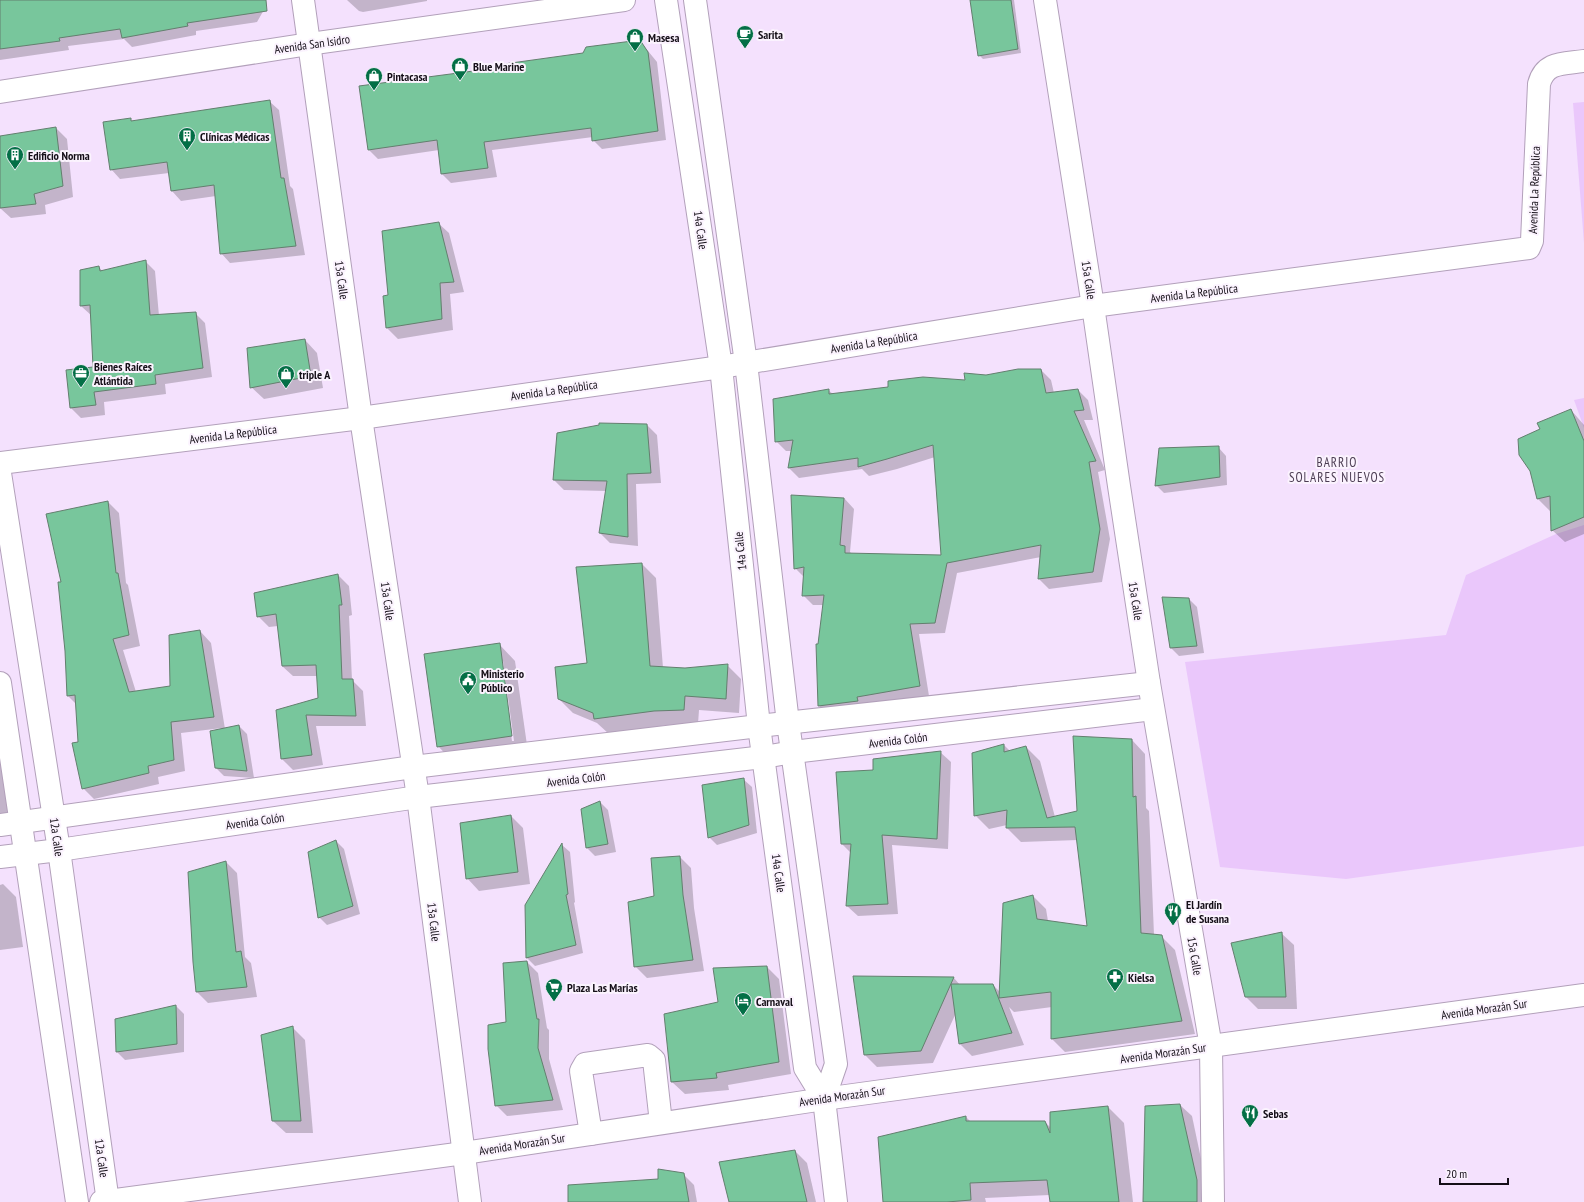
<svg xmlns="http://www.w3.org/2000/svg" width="1584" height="1202" viewBox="0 0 1584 1202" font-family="'PT Sans Narrow',sans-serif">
<rect width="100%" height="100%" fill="#f4e1fd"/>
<g fill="#eac7fb">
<path d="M1584,102V243L1573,103Z"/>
<path d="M1584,398V428L1574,400Z"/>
<path d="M1584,525V846L1346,879L1220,867L1185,662L1446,635L1466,575L1556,534Z"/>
</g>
<g fill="#0003" fill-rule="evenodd">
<path d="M0,0H264L265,8L257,22L196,31V35L132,47L124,39L68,46L69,50L0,60Z"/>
<path d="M347,0H427V1L363,12L359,11Z"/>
<path d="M971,0H1014L1021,53L983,59L979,55Z"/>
<path d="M639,41L648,51L657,62L666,140L602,149L593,140V137L492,150L497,177L451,183L442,174L439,150L378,159L369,150L505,68L584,54Z"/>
<path d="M269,101L279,110L290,186L293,189L305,255L230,263L221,253L216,196L181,201L172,191L169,173L120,179L111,169L130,119L133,122Z"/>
<path d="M56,128L67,139L73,197L45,205L46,214L11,218L0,208V137Z"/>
<path d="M438,223L449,233L464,292L450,294L453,330L398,339L387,328L384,297L389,296Z"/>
<path d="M145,261L155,271L159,316L195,313L205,323L212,377L165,384L166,394L104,402L105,415L81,418L71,408L94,368L92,316L81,306L99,267L103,272Z"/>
<path d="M305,340L317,353L323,388L264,399L251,387Z"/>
<path d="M1041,370L1051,380L1054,393L1078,390L1088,400L1093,420H1084L1105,470L1098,472L1110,539L1102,582L1049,589L1039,579L1041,557L957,573L945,633L919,634L929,696L830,716L819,706V645L824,605H813L803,595L805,578L795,568L844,498L854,509L850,552L852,554L942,556L935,457L897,469L869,476L862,469L799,478L789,468L792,451H786L776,441L828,390L833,394L967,381L986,376Z"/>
<path d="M1571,410L1584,425V534L1565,542L1552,530L1551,511H1550L1538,499Z"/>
<path d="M647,425L657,435L661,483L636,484L638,546L610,543L600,533L607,491L564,490L554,480Z"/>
<path d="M1218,447L1226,456L1227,485L1164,493L1156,485Z"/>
<path d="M108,502L119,513L126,583L128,585L140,646L123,650L136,692L171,687L200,631L211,643L225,729L239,726L247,734L254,778L224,776L216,768L222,728L181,733L185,771L158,777L159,784L94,799L83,788L76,704L68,696L62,583Z"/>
<path d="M642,564L656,578L663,668L685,669L727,665L741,679L739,713L699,710L698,724L668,725L609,734L597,723L573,713L559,699L588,664Z"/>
<path d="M338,575L349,586L352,615L349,616L352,680L363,691L366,726H316L323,765L293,770L282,759L277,711L320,699L318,676H293L282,666L278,626L269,627L258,616Z"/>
<path d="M1164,598L1189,599L1197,607L1204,653L1179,656L1171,648Z"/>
<path d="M499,644L515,661L528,752L454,763L438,746ZM501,661H503L514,741H512Z"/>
<path d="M1132,740L1145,754L1146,808L1149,811L1154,935L1161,936L1175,950L1195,1034L1065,1052L1052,1039V1007L1014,1012L1009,1007L1024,1045L972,1056L960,1044L956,1013L933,1063L877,1067L865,1055L854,977L954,978L960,985H993L1000,992L1033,896L1046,909L1048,921L1088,927L1078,840L1021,842L1007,828V825L989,829L975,815L1004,745L1011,752L1026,747L1040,761L1055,817L1078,811Z"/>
<path d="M0,751L12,812L0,814Z"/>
<path d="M940,752L951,762L948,849L892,845L898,914L858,916L847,906L852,854L842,844L837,773L874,771Z"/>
<path d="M743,779L752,787L757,833L717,845L709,837Z"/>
<path d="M600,802L608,810L616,852L595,856L587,848L582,810Z"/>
<path d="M511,816L523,828L530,884L479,891L467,878Z"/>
<path d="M336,841L344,849L360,914L327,925L319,917Z"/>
<path d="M562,845L570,852L575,902L574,903L583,953L535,966L527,958L526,905Z"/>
<path d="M680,857L691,868L694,908L704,971L647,978L635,966L655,897Z"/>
<path d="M226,862L237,873L245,957L251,963L257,997L208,1003L197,992Z"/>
<path d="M3,884L16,897L23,947L0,950V885Z"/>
<path d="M1281,933L1294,945L1297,1009H1258L1246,997Z"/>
<path d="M527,962L538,973L547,1028L549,1030V1059L563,1110L507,1116L496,1105L507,1023Z"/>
<path d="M767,967L779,979L791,1074L728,1085L729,1090L685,1094L672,1082L719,1003Z"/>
<path d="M176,1006L184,1014V1052L125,1060L117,1052Z"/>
<path d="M293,1028L305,1040L313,1133H286L273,1121Z"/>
<path d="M1180,1105L1192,1116L1208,1192V1202H1144Z"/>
<path d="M1108,1107L1124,1123L1133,1202H1051L1050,1195L985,1198L986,1202H884L966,1117L971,1122H1045L1051,1128Z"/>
<path d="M795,1151L807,1163L816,1202H731Z"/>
<path d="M683,1174L694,1185L697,1202H569Z"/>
</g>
<g fill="#78c69c" stroke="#637f6e">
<path d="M0,0H266L267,11L187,23L188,26L122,38L120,29L59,38L60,41L0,49Z"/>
<path d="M970,0H1011L1018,49L978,56Z"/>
<path d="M640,40L648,52L658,131L592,141L591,128L484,142L488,168L441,174L437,140L368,150L359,86L504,67V64L583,53L586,47Z"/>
<path d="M270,100L281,178H284L296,246L220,254L214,185L171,191L167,162L110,170L103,122L131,118V121Z"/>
<path d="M56,127L63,186L34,194L36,204L0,208V136Z"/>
<path d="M439,222L454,282L440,283L442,319L386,328L383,296L388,295L382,231Z"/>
<path d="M146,260L150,315L196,312L203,368L155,375L156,384L94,392L96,405L70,408L66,370L93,367L90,305L80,306V270L99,266L100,271Z"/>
<path d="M305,339L311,376L250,388L247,348Z"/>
<path d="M1018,369H1041L1046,393L1078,389L1084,410L1074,411L1096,461L1089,462L1100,529L1093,572L1038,579L1041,545L947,563L935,623L910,624L920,686L857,697L858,701L818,706L816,644H818L824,595L802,596L804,567L794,569L791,495L844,498L840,545L845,546V553L941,555L933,445L887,459L858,467V458L788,468L793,440L775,442L773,399L829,389V394L888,387V381L923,377L965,380L964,373L986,375Z"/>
<path d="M1571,409L1584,441V517L1551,531L1550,496L1537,499L1530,471L1519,455L1518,439L1540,429L1537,423Z"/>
<path d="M599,423L647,424L651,473L627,474L628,537L599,533L607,481L553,480L557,433L599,425Z"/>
<path d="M1219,446L1220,477L1155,486L1159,448Z"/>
<path d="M108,501L116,573H118L129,635L113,639L129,692L170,686L169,635L200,630L214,717L171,722L174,760L148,766L149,773L82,789L72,743L78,742L75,695L67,696L65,651L58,582H61L46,514Z"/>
<path d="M642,563L650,666L685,668L728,664L726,699L685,696L684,710L654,711L594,719L593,713L558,699L555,667L587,663L576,567Z"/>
<path d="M338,574L342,605H339L342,679H353L356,716L306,715L312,755L281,759L276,710L318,698L316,665L282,666L276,614L257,617L254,593Z"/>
<path d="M1162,597L1189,598L1197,646L1170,648Z"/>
<path d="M500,643L512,736L437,747L424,654Z"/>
<path d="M239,725L247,771L215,768L210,731Z"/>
<path d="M1073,736L1132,739L1133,797L1136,796L1141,933L1162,935L1182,1021L1051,1039V992L999,998L1003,903L1033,895L1037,919L1087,926L1075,827L1006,828L1007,810L974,816L972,753L1004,744V752L1026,746L1047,818L1077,811Z"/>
<path d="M941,751L937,839L882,835L888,904L846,906L851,844H841L836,772L873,770V759Z"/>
<path d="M744,778L749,825L708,838L702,785Z"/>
<path d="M600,801L608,844L586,848L581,809Z"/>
<path d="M511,815L518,872L466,879L460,823Z"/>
<path d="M336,840L353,906L318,918L308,852Z"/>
<path d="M562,843L568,894L566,895L576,945L526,958L525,905Z"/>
<path d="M680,856L683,895L693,960L634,967L628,902L654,896L651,858Z"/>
<path d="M226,861L236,952L241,951L247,987L196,992L193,962L188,872Z"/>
<path d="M1282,932L1286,997H1245L1231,943Z"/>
<path d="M527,961L537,1019H539L538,1048L553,1100L495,1106L488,1049V1025L506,1022L503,963Z"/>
<path d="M767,966L779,1062L716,1073L717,1078L671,1082L664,1014L718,1002L713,968Z"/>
<path d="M853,976L954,977L921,1051L864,1055Z"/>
<path d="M951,984H993L1012,1033L959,1044Z"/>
<path d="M176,1005L177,1044L116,1052L115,1019Z"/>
<path d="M293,1026L301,1121H272L261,1035Z"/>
<path d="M1180,1104L1197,1180V1202H1143L1145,1106Z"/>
<path d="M1108,1106L1119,1202H1050L1047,1180L970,1183L971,1200L947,1202H883L878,1137L966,1116V1121H1045L1050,1133V1112Z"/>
<path d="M795,1150L807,1202H729L719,1162Z"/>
<path d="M658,1169L684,1173L689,1202H568V1185L658,1179Z"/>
</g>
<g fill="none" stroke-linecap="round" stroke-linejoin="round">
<defs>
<g id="minor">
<path d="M303,0L361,418L418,797L470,1202"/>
<path d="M666,0L721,367L759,726L805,1068L824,1099L836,1202"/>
<path d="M695,0L746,363L788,723L836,1064L824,1099"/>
<path d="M1045,0L1093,306L1119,486L1149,683L1211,1047L1213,1202"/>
<path d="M0,92L309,44L624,0"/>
<path d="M0,463L361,418L721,367L1093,306L1529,248L1532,241L1539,84C1545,61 1564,64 1584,61"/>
<path d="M0,473L59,850L108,1202"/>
<path d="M0,683L77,1202"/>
<path d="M0,825L413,767L759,726L1149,683"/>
<path d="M0,857L59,850L418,797L764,757L793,752L1153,709"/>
<path d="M591,1134L581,1071L585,1064L648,1055L654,1060L661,1123"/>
<path d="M101,1202L464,1153L824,1099L1584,995"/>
</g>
</defs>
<use href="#minor" stroke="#b2a0ba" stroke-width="24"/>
<use href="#minor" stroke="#fff" stroke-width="22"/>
</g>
<defs>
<symbol id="cafe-pin" viewBox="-11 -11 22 30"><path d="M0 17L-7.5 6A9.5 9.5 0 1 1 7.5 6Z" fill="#046f46" stroke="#fbf3fe"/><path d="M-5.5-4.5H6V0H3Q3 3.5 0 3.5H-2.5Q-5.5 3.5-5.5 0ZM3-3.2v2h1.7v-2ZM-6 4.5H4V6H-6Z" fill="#fff"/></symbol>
<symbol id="shop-pin" viewBox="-11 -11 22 30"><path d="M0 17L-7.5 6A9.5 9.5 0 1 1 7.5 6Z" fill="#046f46" stroke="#fbf3fe"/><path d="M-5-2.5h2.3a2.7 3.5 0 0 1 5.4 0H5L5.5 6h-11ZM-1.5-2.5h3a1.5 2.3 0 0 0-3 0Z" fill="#fff"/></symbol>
<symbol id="building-pin" viewBox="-11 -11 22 30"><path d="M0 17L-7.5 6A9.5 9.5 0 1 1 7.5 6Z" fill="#046f46" stroke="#fbf3fe"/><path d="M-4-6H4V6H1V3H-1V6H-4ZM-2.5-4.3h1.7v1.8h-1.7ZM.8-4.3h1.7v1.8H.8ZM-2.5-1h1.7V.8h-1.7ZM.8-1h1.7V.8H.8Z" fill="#fff"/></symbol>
<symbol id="office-pin" viewBox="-11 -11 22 30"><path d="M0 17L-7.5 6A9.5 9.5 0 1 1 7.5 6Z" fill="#046f46" stroke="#fbf3fe"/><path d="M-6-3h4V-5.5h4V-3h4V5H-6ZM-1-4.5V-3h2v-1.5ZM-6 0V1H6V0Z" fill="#fff"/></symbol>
<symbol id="civic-pin" viewBox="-11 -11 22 30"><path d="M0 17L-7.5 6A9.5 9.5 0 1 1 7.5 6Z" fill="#046f46" stroke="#fbf3fe"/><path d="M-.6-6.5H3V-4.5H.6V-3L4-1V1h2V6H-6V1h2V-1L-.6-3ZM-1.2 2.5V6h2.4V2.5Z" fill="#fff"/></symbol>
<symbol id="restaurant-pin" viewBox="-11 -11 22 30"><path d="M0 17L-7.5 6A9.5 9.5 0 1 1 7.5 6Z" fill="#046f46" stroke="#fbf3fe"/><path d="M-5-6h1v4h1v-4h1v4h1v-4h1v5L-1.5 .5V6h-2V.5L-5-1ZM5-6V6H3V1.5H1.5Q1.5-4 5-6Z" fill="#fff"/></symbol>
<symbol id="pharmacy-pin" viewBox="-11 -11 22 30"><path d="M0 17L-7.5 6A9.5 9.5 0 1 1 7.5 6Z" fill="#046f46" stroke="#fbf3fe"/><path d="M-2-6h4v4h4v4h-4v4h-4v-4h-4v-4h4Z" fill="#fff"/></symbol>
<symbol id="supermarket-pin" viewBox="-11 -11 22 30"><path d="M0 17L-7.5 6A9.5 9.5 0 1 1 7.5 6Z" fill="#046f46" stroke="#fbf3fe"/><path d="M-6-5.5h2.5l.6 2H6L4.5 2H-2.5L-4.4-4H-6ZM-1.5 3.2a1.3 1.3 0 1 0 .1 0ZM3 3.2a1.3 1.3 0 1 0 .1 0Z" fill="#fff"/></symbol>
<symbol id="hotel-pin" viewBox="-11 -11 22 30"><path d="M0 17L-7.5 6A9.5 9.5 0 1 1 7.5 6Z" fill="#046f46" stroke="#fbf3fe"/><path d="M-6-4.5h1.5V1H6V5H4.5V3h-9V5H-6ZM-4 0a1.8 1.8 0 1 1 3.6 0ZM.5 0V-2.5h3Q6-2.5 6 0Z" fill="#fff"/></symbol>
</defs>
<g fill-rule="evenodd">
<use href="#cafe-pin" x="735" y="24" width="20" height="27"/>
<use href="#shop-pin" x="625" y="27" width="20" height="27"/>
<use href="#shop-pin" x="450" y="56" width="20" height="27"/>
<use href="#shop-pin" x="364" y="66" width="20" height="27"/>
<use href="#building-pin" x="177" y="126" width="20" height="27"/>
<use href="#building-pin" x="5" y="145" width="20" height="27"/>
<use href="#office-pin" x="71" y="363" width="20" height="27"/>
<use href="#shop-pin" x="276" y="364" width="20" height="27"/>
<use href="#civic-pin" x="458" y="670" width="20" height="27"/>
<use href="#restaurant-pin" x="1163" y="901" width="20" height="27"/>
<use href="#pharmacy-pin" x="1105" y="967" width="20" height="27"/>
<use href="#supermarket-pin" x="544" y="977" width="20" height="27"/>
<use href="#hotel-pin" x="733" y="991" width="20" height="27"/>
<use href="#restaurant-pin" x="1240" y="1103" width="20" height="27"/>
</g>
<g text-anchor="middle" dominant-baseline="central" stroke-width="4" stroke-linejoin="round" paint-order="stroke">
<g font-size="12" font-weight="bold" fill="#140e17" stroke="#fbf3fe" text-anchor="start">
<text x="758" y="34">Sarita</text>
<text x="648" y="37">Masesa</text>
<text x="473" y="66">Blue Marine</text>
<text x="387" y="76">Pintacasa</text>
<text x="200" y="136">Clínicas Médicas</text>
<text x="28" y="155">Edificio Norma</text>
<text x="94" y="366">Bienes Raíces<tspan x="94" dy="14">Atlántida</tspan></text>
<text x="299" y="374">triple A</text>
<text x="481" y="673">Ministerio<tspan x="481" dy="14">Público</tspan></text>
<text x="1186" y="904">El Jardín<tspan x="1186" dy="14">de Susana</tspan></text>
<text x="1128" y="977">Kielsa</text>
<text x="567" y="987">Plaza Las Marías</text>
<text x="756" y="1001">Carnaval</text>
<text x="1263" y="1113">Sebas</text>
</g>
<g font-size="12" fill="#140e17" stroke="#fbf3fe">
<text transform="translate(312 44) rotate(-8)">Avenida San Isidro</text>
<text transform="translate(1534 190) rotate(-88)">Avenida La República</text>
<text transform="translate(701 230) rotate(82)">14a Calle</text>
<text transform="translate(342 280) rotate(82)">13a Calle</text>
<text transform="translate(1089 280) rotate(81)">15a Calle</text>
<text transform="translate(1194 293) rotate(-7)">Avenida La República</text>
<text transform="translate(874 342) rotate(-9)">Avenida La República</text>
<text transform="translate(554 390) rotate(-8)">Avenida La República</text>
<text transform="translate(233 434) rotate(-7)">Avenida La República</text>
<text transform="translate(740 551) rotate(-96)">14a Calle</text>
<text transform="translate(388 601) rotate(82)">13a Calle</text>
<text transform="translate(1136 601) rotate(81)">15a Calle</text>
<text transform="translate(898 740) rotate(-7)">Avenida Colón</text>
<text transform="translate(576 779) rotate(-7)">Avenida Colón</text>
<text transform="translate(255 821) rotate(-8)">Avenida Colón</text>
<text transform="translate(57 837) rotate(82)">12a Calle</text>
<text transform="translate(779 873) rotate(82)">14a Calle</text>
<text transform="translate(434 922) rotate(83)">13a Calle</text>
<text transform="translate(1195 956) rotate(80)">15a Calle</text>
<text transform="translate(1484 1009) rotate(-8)">Avenida Morazán Sur</text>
<text transform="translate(1163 1053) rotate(-8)">Avenida Morazán Sur</text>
<text transform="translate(842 1096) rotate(-8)">Avenida Morazán Sur</text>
<text transform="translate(522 1144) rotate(-9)">Avenida Morazán Sur</text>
<text transform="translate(102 1158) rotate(82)">12a Calle</text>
</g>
<g font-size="13" letter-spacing="1" fill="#4c3d53" stroke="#fbf3fe">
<text x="1337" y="462">BARRIO<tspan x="1337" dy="15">SOLARES NUEVOS</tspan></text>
</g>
</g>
<path d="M1440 1178v6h68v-6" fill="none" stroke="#140e17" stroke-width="2"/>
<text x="1446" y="1178" font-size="12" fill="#140e17" stroke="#fbf3fe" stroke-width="3" paint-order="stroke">20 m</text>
</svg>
